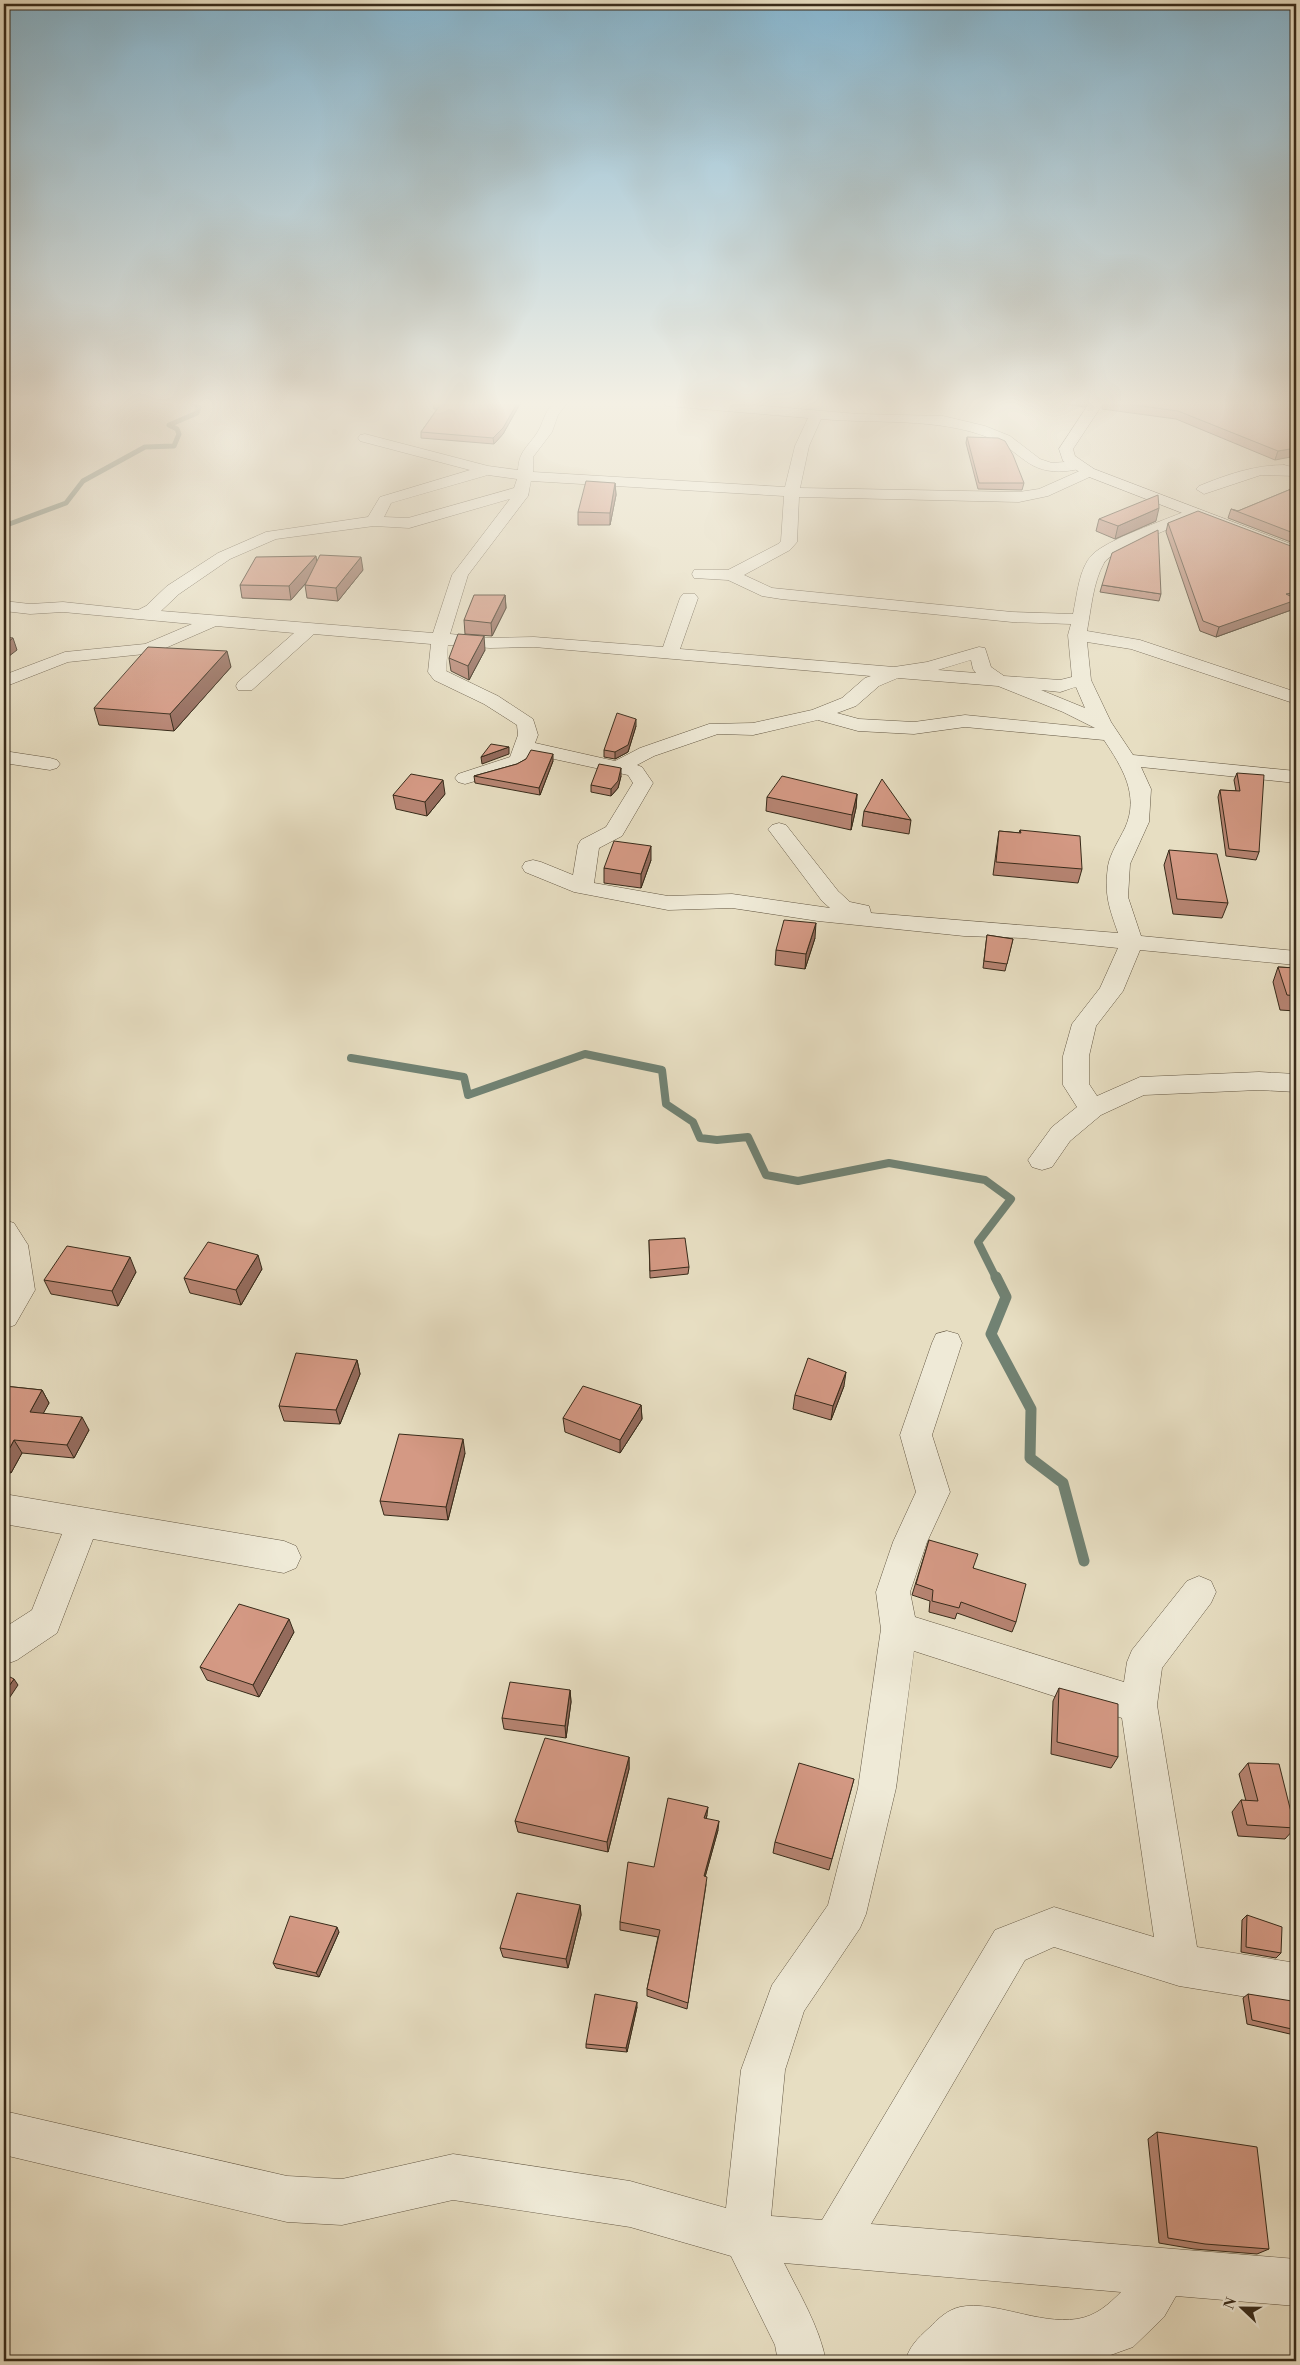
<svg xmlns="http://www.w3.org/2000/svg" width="1300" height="2365" viewBox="0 0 1300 2365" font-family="'Libre Bodoni',serif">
<rect width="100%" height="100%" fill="#e7dec2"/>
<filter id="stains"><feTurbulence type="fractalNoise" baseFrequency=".004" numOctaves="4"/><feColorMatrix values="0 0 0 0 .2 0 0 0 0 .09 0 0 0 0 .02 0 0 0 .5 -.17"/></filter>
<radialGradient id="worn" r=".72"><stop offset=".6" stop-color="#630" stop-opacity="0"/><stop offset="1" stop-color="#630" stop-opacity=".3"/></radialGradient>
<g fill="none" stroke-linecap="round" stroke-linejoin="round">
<path stroke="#718273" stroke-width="5" d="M4,526L66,503L83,481L145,447L174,446L179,434L177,429L169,425L197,413L199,407L192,402"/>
<path stroke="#718273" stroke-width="8" d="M351,1058L464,1077L468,1095L585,1054L662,1070L666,1104L693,1122L700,1138L717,1140L748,1137L766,1175L798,1181L889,1163L985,1180L1011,1199L978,1242L996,1278"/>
<path stroke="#718273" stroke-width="11" d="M996,1277L1006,1297L991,1334L1031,1409L1030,1458L1063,1483L1084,1561"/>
<defs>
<g id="street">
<path d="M78,402H96L97,403L90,407L80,405Z"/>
<path d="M554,402H568L558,415L552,432L533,457V472L785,487L795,446L808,418L667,406L660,402H717L858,414L943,416L985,426L1010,436L1040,459L1052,463L1077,461L1084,465C1081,470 1073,470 1067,471C1027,475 1022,451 990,438C937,417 877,424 821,419L809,446L800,488L1019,492L1039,489L1084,469L1089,468L1096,472L1094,475L1048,496L1019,502L799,497L797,542L790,550L744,575L772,588L1012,612L1073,614C1077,596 1079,568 1092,555C1106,540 1165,520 1186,511H1198L1200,514L1198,517C1180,525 1111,550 1104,563C1093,582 1091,610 1087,631L1140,640L1296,692V704L1131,649L1087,642L1091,680L1111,722L1133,755L1296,771V783L1141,767L1151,789L1149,822L1130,864L1128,897L1141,936L1296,951V965L1140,950L1123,991L1096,1026L1089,1056V1084L1097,1096L1140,1077L1259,1072L1296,1074V1092L1259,1090L1144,1095L1101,1115L1070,1141L1052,1167L1042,1170L1032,1167L1028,1160L1052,1127L1077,1107L1063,1085V1056L1072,1024L1100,988L1118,948L1022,938L964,936L818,921L732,908L668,910L574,892L525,872L522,867L525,862L533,860L541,862L573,875L578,845L581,840L606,827L633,783L628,775L531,754L526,764L517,769L465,784L458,782L455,778L458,774L510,757L518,735L517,725L484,704L434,680L428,672L431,644L314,634L252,690H238L236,686L238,682L294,633L216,626L154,653L68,662L4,687V675L65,652L145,644L192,624L63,612L30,614L4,611V601L30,604L63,602L138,610L146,606L167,586L218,553L266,532L368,517L380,497L470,470L360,441L358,438L360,435L365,434L488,466L518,470C519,451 527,448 537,433C544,422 543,414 554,402ZM488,475L517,479L514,488L408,518L384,517L391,503ZM531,481L784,496L781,541L778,544L728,570H694L692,574L694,578L728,580L762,596L781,599L1012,622L1071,624L1068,635L1072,677L1060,680L1004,676L991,667L985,648L979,647L927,662L894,667L680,649L698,598L695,594H683L680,598L663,647L534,637L490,638L450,634L468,575L528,496ZM510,499L452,575L433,633L161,611L179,594L230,559L276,539L374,526L409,528ZM448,645L490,648L534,647L871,676L865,678L842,698L812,710L753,723L709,724L640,748L615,761L535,743L538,735L533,719L498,696L446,671ZM971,660L973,669L976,673L938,670ZM898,678L998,686L1063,712L1095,728L965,715L914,722L859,719L837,713L856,706L879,686ZM1076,687L1085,708L1041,690L1060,692ZM818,720L858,731L914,734L965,727L1104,740C1122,767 1140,795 1125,828C1119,840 1110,854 1108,866C1104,895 1109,907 1118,933L871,913L869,906L850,902L838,891L786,825L779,823L772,825L768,829L822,901L830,908L732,894L668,896L594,883L599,848L622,836L653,783L642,767L637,765L654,756L718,734L753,735Z"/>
<path d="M1284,465L1296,468V476L1261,475L1204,494L1196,489L1199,486C1226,475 1254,465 1284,465Z"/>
<path d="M4,751L50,758L57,760L60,764L57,768L50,770L4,763Z"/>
<path d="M4,1220L14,1223L28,1245L35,1290L15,1325L4,1329Z"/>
<path d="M947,1331L958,1334L962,1343L932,1435L950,1492L927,1542L910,1592L915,1617L1124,1682L1127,1662L1132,1650L1187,1581L1199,1576L1211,1581L1216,1592L1211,1603L1162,1668L1157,1705L1197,1947L1296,1963V2005L1179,1986L1054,1947L1025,1960L871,2224L1296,2259V2306L1176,2296L1164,2317L1133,2347L1094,2361H1014L989,2356L969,2355L963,2361H905C910,2346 917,2339 929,2328C938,2319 947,2310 960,2307C994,2300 1038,2325 1077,2319C1096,2316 1108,2305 1121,2292L784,2263C800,2295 819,2326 826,2361H778L775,2345L731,2256L630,2227L453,2200L342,2225L287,2222L4,2155V2111L287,2176L342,2179L453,2154L630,2181L726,2208L741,2070L772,1985L828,1905L858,1788L881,1629L876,1592L893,1542L916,1492L900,1435L932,1343L936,1334ZM914,1651L1122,1718L1154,1937L1054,1907L995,1930L822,2220L771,2216L785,2070L804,2011L860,1928L866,1914L896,1788Z"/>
<path d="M4,1494L284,1541L296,1546L301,1557L296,1568L284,1573L93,1539L57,1633L17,1660L4,1665V1628L32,1610L62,1534L4,1524Z"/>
</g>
<path id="secondary" d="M1090,402H1104L1073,449L1075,456L1094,469L1296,546V557L1084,475L1063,461L1059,449Z"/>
</defs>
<use href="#street" stroke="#645844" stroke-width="1"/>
<use href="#secondary" stroke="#382b1a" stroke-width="1"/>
<use href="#street" fill="#efead7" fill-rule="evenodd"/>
<use href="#secondary" fill="#efead7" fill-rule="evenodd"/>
</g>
<g fill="#b68472" stroke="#382b1a">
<path d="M521,402L503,434L494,444L421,438V432L437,409H434L433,403Z"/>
<path d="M1051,402H1088L1085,407Z"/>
<path d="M1103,402H1296L1275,460L1176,419L1102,409Z"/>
<path d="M967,437L1024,483L1022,490L978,489L966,443Z"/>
<path d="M615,483L616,495L610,525H578V512Z"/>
<path d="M1296,487V544L1228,518L1231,509L1238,511Z"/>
<path d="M1099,519L1156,521L1115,539L1096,531Z"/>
<path d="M1168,523L1294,609L1216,637L1200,631L1166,532Z"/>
<path d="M317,561L363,570L338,601L307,598L305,585L306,583L291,600L242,598L240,585Z"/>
<path d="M1102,585L1161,594L1159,601L1100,592Z"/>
<path d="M505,595L506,608L492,636L465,634L464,620Z"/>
<path d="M485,650L469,680L451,671L449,658Z"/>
<path d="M231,667L174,731L99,725L94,708Z"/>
<path d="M636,726L628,752L615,759L604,757V750Z"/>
<path d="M526,759L553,761L540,795L475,783L474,776L517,764Z"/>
<path d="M1237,773L1259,852L1256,860L1226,856L1218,797L1220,790L1236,791L1234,780Z"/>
<path d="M621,776L618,788L611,796L591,792V785Z"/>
<path d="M445,794L427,816L396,809L393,795Z"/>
<path d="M857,794L856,808L851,830L766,811L767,797Z"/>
<path d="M864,811L911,820L909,834L862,826Z"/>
<path d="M1020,830L1082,869L1078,883L993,875L997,845L999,831L1019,833Z"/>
<path d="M1169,850L1228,903L1222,918L1173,914L1164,865Z"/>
<path d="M651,860L641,888L604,883V868Z"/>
<path d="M987,935L1013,939L1005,971L983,968Z"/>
<path d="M815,938L805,969L775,965L776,950Z"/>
<path d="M1278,967L1296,968V1011L1280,1010L1273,982Z"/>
<path d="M649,1240L689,1267L688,1274L650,1278Z"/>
<path d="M262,1269L241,1305L190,1293L184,1278Z"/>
<path d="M136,1272L118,1306L51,1294L44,1280Z"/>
<path d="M357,1360L360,1374L340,1424L284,1421L279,1406Z"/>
<path d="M4,1386L42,1390L49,1403L43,1413L89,1430L74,1458L22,1453L11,1473L4,1472Z"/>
<path d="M844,1386L831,1420L793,1409L795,1395Z"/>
<path d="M641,1405L642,1419L620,1453L565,1432L563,1418Z"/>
<path d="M465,1453L448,1520L384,1515L380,1501Z"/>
<path d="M929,1540L974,1568L1016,1622L1012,1632L957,1613L955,1619L929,1612L930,1601L912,1595Z"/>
<path d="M294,1632L259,1697L207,1680L200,1667Z"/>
<path d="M1059,1688L1118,1757L1111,1768L1051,1754L1053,1701Z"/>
<path d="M570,1690L571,1702L566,1738L504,1729L502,1718Z"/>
<path d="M629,1757V1769L608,1852L518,1832L515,1821Z"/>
<path d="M1248,1763L1295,1828L1285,1839L1238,1836L1232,1812L1241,1800L1246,1801L1239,1774Z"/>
<path d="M854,1779L829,1870L773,1853L775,1842Z"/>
<path d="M707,1815L706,1819L718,1830L705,1877L706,1885L687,2009L647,1996V1989L658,1937L620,1930V1922L654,1867Z"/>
<path d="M580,1905L581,1915L568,1968L503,1957L500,1948Z"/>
<path d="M1247,1915L1281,1953L1276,1958L1241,1952L1242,1920Z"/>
<path d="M339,1932L319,1977L276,1968L273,1963Z"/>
<path d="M1248,1994L1296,2030L1290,2034L1247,2024L1243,1998Z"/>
<path d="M637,2007L627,2052L586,2048V2044Z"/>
<path d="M1157,2132L1269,2249L1257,2254L1194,2249L1159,2243L1148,2139Z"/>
</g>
<g fill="#946b5c" stroke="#382b1a">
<path d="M518,402H521L503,434L494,444L493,438Z"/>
<path d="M1296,448V456L1275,460L1278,451Z"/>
<path d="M615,483L616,495L610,525V513Z"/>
<path d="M1159,508L1156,521L1115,539L1118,526Z"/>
<path d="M316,556L318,569L291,600L289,586Z"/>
<path d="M361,557L363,570L338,601L336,588Z"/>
<path d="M1296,592V602L1294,609L1216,637L1219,627L1286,594Z"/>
<path d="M505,595L506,608L492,636L491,623Z"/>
<path d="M484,636L485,650L469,680L468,666Z"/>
<path d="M13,638L17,650L4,660V645Z"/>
<path d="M227,651L231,667L174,731L170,714Z"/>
<path d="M636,719V726L628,752L615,759V752Z"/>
<path d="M509,747V754L482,764L481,757Z"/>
<path d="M553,754V761L540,795L539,788Z"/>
<path d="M621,768V776L618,788L611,796V789Z"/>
<path d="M443,780L445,794L427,816L425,802Z"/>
<path d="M857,794L856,808L851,830L852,815Z"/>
<path d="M651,846V860L641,888V874Z"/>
<path d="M816,923L815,938L805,969L806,954Z"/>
<path d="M258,1255L262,1269L241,1305L236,1290Z"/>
<path d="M130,1257L136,1272L118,1306L112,1291Z"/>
<path d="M357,1360L360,1374L340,1424L336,1410Z"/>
<path d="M846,1372L844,1386L831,1420L833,1406Z"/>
<path d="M42,1390L49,1403L37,1425L30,1412Z"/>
<path d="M641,1405L642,1419L620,1453V1440Z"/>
<path d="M82,1417L89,1430L74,1458L67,1445Z"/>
<path d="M463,1439L465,1453L448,1520L446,1507Z"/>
<path d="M14,1440L22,1453L11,1473L4,1462V1459Z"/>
<path d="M289,1619L294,1632L259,1697L253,1685Z"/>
<path d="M14,1679L18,1685L4,1706V1693Z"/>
<path d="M570,1690L571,1702L566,1738L565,1726Z"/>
<path d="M629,1757V1769L608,1852L607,1842Z"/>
<path d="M708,1807L707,1815L704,1827V1818Z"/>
<path d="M719,1821L718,1830L703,1884L704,1876Z"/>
<path d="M580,1905L581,1915L568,1968L566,1959Z"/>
<path d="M337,1927L339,1932L319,1977L316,1973Z"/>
<path d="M637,2002V2007L627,2052L626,2048Z"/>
</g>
<g fill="#d49984" stroke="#382b1a">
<path d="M434,402H518L503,428L493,438L421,432L441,404L433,403Z"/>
<path d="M1112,402H1296V448L1278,451L1178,411Z"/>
<path d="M967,437L998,438L1005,441L1013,455L1024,483H979Z"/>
<path d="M586,481L615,483L610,513L578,512Z"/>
<path d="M1296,487V534L1231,509L1238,511Z"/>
<path d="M1158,495L1159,508L1118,526L1099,519Z"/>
<path d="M1198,511L1296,548V592L1286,594L1296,599V600L1219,627L1203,621L1168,523Z"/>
<path d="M1158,530L1161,594L1102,585L1112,553Z"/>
<path d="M320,555L361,557L336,588L305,585Z"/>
<path d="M316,556L289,586L240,585L256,557Z"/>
<path d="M474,595H505L491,623L464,620Z"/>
<path d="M458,634L484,636L468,666L449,658Z"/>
<path d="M4,637L13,638L4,645Z"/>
<path d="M148,647L227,651L170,714L94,708Z"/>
<path d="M617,713L636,719L628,745L615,752L604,750Z"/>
<path d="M491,744L509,747L481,757Z"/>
<path d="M531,750L553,754L539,788L474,776L517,764L526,759Z"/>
<path d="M599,764L621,768L618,781L611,789L591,785Z"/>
<path d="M1237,773L1264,775L1259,852L1229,849L1220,790L1240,791Z"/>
<path d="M411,774L443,780L425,802L393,795Z"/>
<path d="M782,776L857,794L852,815L767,797Z"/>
<path d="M882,779L911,820L864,811Z"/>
<path d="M1020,830L1080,836L1082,869L996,862L999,831L1021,833Z"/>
<path d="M614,841L651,846L641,874L604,868Z"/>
<path d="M1169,850L1217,854L1228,903L1177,899Z"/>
<path d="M784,920L816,923L806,954L776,950Z"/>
<path d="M987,935L1013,939L1007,964L984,961Z"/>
<path d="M1278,967L1296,968V996L1287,995Z"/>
<path d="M685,1238L689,1267L650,1271L649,1240Z"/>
<path d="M208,1242L258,1255L236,1290L184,1278Z"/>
<path d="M67,1246L130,1257L112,1291L44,1280Z"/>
<path d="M296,1353L357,1360L336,1410L279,1406Z"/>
<path d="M808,1358L846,1372L833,1406L795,1395Z"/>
<path d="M4,1386L42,1390L30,1412L82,1417L67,1445L14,1440L4,1459Z"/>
<path d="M583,1386L641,1405L620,1440L563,1418Z"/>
<path d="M399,1434L463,1439L446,1507L380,1501Z"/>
<path d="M929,1540L978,1554L973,1568L1026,1584L1016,1622L961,1602L959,1608L932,1601L933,1590L916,1584Z"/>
<path d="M239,1604L289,1619L253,1685L200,1667Z"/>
<path d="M4,1674L14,1679L4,1693Z"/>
<path d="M510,1682L570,1690L565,1726L502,1718Z"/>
<path d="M1059,1688L1118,1704V1757L1057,1742Z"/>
<path d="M545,1738L629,1757L607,1842L515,1821Z"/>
<path d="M799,1763L854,1779L832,1859L775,1842Z"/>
<path d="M1248,1763L1279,1764L1295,1828L1247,1825L1241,1800L1258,1801Z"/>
<path d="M668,1798L708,1807L704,1818L719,1821L704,1876L707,1877L688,2003L647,1989L660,1930L620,1922L628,1862L654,1867Z"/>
<path d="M517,1893L580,1905L566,1959L500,1948Z"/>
<path d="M1247,1915L1282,1927L1281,1953L1246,1947Z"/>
<path d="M290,1916L337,1927L316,1973L273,1963Z"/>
<path d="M595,1994L637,2002L626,2048L586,2044Z"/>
<path d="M1248,1994L1292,2001L1296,2030L1252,2020Z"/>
<path d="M1157,2132L1257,2147L1269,2249L1205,2244L1168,2238Z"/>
</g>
<linearGradient id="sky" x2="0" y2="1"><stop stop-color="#87b7d1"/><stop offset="0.55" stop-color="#f4f0e4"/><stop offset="1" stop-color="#f4f0e4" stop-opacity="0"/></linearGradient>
<rect width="1300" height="733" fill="url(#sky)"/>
<rect width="1300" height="2365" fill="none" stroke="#e7dec2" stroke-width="20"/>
<rect x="5" y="5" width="1290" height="2355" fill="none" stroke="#382b1a" stroke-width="2.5"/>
<rect x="10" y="10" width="1280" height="2345" fill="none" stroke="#382b1a"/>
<g transform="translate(1242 2308) rotate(292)" stroke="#efead7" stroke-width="4" paint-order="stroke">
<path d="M0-4L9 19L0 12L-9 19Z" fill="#382b1a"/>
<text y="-8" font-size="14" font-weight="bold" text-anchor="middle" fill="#382b1a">N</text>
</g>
<rect width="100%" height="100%" filter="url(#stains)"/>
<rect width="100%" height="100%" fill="url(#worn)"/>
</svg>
